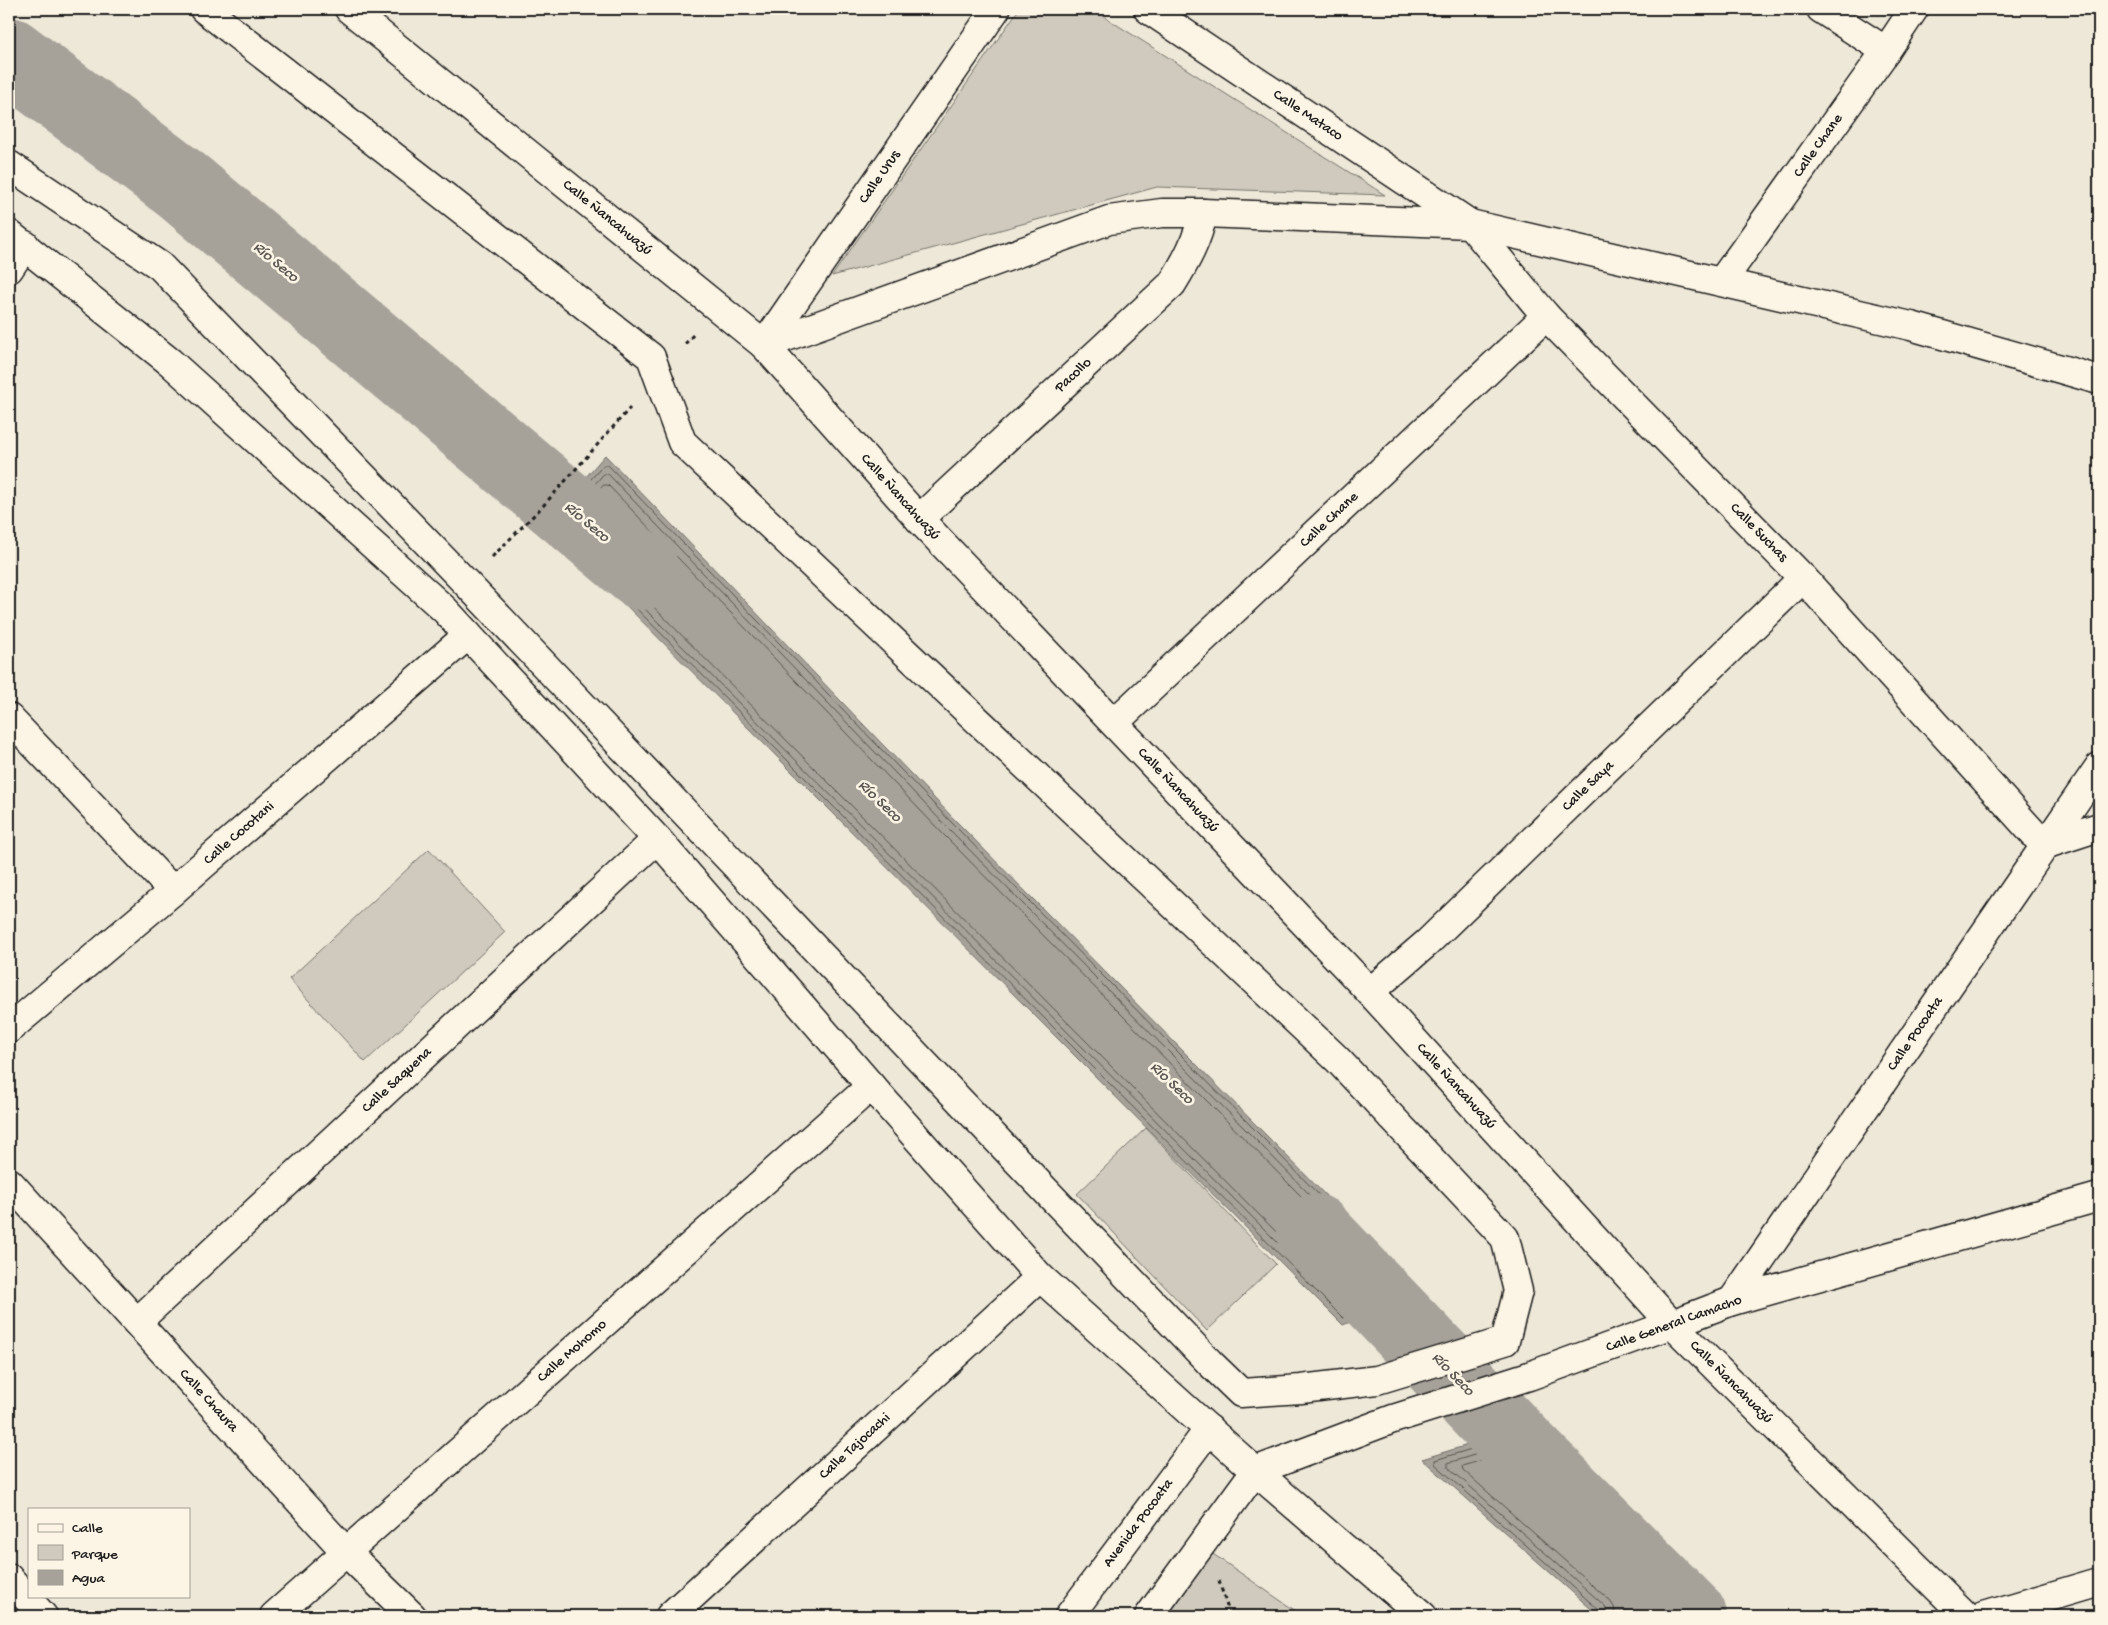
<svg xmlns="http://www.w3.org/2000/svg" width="2108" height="1625" viewBox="0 0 2108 1625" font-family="'Gochi Hand',sans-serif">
<rect width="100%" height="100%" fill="#eee8d9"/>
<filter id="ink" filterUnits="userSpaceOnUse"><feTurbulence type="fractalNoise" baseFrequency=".02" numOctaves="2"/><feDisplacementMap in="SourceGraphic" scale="10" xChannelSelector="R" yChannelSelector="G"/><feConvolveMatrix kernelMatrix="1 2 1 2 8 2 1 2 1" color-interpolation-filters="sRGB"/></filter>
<g filter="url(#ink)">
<g fill="#cfcabd" stroke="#76736c">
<path d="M1019,9H1092L1385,195L1157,187L832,276Z"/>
<path d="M429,849L505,932L365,1062L289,979Z"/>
<path d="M1146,1128L1276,1264L1207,1331L1077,1194Z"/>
<path d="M1210,1552L1303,1616H1166Z"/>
</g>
<g fill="#a7a299" stroke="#6f6c67">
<path d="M605,455L956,821L1422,1293L1343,1325L545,524Z"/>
<path d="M1533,1425L1712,1616H1599L1422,1459Z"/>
</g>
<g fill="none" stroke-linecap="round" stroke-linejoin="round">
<g stroke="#54524e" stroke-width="1">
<path d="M604,465H608L953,824L1411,1288V1292L1343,1318L554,526L553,522Z"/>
<path d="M604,474H608L948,828L1400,1286V1290L1345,1310L562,526V522Z"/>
<path d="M604,485H608L943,834L1387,1283V1287L1346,1302L572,525V522Z"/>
<path d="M1602,1616L1600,1611L1435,1464V1460L1531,1431L1705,1616"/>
<path d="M1608,1616L1605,1606L1448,1467V1463L1530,1438L1696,1616"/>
<path d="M1616,1616L1614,1607L1610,1601L1463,1470L1462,1466L1528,1447L1686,1616"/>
</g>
<g stroke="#a7a299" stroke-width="76">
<path d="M9,55L183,186L642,572"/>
<path d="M1314,1232L1523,1450L1689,1616"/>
</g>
<defs>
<path id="pedestrian" d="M9,165L160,266L468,585L1210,1363L1241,1393L1301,1389L1377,1380L1505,1341L1518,1291L1505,1238L1337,1059L682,442L651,357L204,9"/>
<g id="minor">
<path id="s1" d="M1148,9L1470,224L1546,316L1803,578L2044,845L2099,827"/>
<path d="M1821,9L1886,51"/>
<path d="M9,269L25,245"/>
<path id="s2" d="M1722,281L1886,51L1914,9"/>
<path d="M764,345L1109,220L1162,213H1203L1470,224L1911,326L2099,380"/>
<path id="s3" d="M764,345L996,9"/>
<path id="s4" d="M919,519L1172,284C1186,261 1198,240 1203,213"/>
<path d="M9,718L173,891"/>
<path id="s5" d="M1114,723L1546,316"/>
<path id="s6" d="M1370,992L1427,943L1803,578"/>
<path id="s7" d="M9,1029L173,891L468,635"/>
<path id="s8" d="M9,1182L346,1552L412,1616"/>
<path id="s9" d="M1732,1301L2099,767"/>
<path id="s10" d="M137,1322L657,839"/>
<path d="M1672,1324L1732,1301L2099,1197"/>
<path d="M9,1578L43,1616"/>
<path id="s11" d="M274,1616L871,1086"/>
<path id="s12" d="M670,1616L1040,1277"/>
<path d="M1984,1616L2099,1582"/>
</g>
<g id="tertiary">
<path id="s13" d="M349,9L764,345L919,519L1370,992L1672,1324L1966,1616"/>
<path d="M9,234L170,362L445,610L657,839L871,1086L1040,1277L1255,1471L1423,1616"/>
<path d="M1255,1471L1393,1419L1529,1376L1672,1324"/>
<path id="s14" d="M1069,1616L1209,1429"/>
<path d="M1149,1616L1255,1471"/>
</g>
</defs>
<use href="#pedestrian" stroke="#1c1c1c" stroke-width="31"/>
<use href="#minor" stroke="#1c1c1c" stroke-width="31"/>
<use href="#tertiary" stroke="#1c1c1c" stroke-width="31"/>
<g stroke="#1c1c1c" stroke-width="3" stroke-dasharray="4 4" stroke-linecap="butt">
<path d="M685,344L694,334"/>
<path d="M492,557L543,506L630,408"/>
<path d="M1219,1581L1230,1616"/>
</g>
<use href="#pedestrian" stroke="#fcf5e5" stroke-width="28"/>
<use href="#minor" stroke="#fcf5e5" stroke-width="28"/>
<use href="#tertiary" stroke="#fcf5e5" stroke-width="28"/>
</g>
</g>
<g text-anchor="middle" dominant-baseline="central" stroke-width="5" stroke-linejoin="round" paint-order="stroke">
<g font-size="15" fill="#1c1c1c" stroke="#fcf5e5">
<text stroke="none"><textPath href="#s1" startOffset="192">Calle Mataco</textPath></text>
<text stroke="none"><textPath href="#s2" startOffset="166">Calle Chane</textPath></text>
<text stroke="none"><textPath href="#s3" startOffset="204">Calle Urus</textPath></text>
<text stroke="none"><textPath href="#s13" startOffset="332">Calle Ñancahuazú</textPath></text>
<text stroke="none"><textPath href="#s4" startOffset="211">Pacollo</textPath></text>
<text stroke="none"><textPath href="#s13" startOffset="738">Calle Ñancahuazú</textPath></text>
<text stroke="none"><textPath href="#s5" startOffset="296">Calle Chane</textPath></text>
<text stroke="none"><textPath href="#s1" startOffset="810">Calle Suchas</textPath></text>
<text stroke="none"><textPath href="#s6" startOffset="300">Calle Saya</textPath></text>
<text stroke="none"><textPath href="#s13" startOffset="1142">Calle Ñancahuazú</textPath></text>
<text stroke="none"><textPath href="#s7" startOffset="302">Calle Cocotani</textPath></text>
<text stroke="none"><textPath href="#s9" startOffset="324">Calle Pocoata</textPath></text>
<text stroke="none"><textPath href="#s10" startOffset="355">Calle Saquena</textPath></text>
<text stroke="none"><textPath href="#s13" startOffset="1548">Calle Ñancahuazú</textPath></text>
<text transform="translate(1674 1324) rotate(-20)">Calle General Camacho</text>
<text stroke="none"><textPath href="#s11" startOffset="399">Calle Mohomo</textPath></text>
<text stroke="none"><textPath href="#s13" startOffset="1952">Calle Ñancahuazú</textPath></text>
<text stroke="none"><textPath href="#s8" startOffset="296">Calle Chaura</textPath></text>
<text stroke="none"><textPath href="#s12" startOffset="251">Calle Tajocachi</textPath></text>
<text stroke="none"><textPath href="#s14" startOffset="116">Avenida Pocoata</textPath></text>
</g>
<g font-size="16" font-style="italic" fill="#5b5854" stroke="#fcf5e5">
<text transform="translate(275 263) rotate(40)">Río Seco</text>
<text transform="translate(586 523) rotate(40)">Río Seco</text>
<text transform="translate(879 802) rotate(44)">Río Seco</text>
<text transform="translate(1171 1084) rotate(44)">Río Seco</text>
<text transform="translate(1452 1375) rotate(46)">Río Seco</text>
</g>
</g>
<rect width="2108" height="1625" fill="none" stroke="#fcf5e5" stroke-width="30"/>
<rect x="15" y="15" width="2078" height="1595" fill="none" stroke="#1c1c1c" stroke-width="2" filter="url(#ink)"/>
<rect x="28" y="1508" width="162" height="90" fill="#fcf5e5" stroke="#a29e95"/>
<rect x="38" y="1524" width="25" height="8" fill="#fcf5e5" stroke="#a29e95"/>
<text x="72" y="1532" font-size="15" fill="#1c1c1c">Calle</text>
<rect x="38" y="1545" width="25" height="15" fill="#cfcabd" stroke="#a29e95"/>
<text x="72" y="1558" font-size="15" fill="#1c1c1c">Parque</text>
<rect x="38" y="1570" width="25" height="15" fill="#a7a299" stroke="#a29e95"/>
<text x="72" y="1582" font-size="15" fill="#1c1c1c">Agua</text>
</svg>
